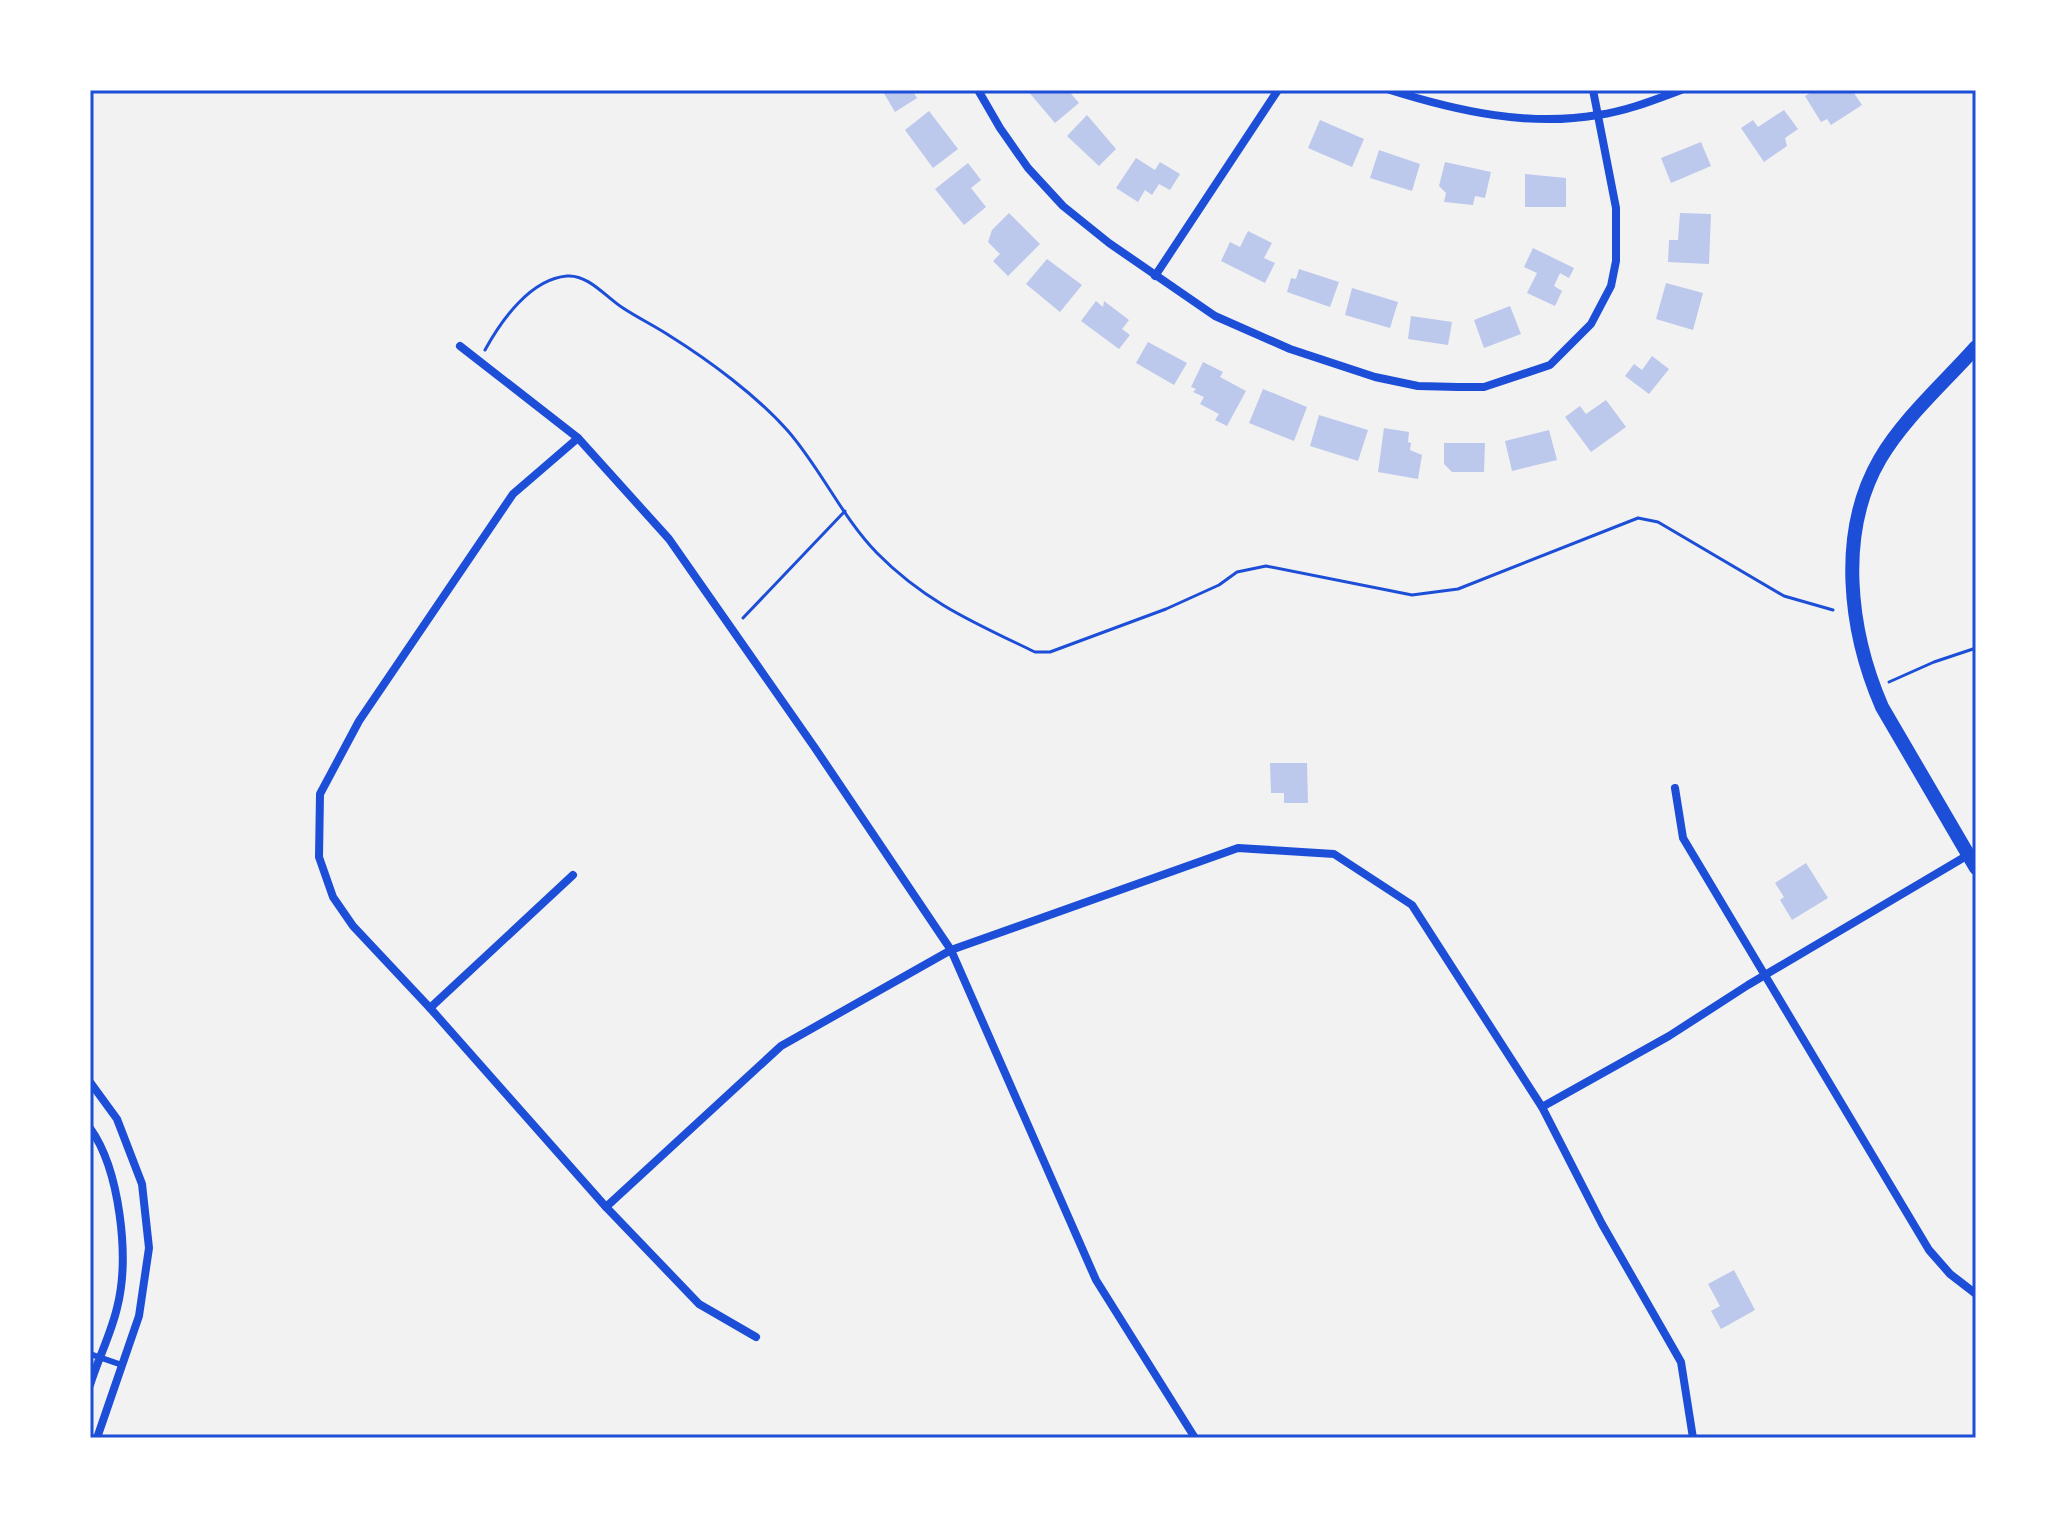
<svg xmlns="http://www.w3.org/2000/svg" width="2066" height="1528" viewBox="0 0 2066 1528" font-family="Jost,sans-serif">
<rect width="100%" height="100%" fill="#f2f2f2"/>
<g fill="#bdc9ec">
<path d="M882,90H912L917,98L895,112Z"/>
<path d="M1027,90H1068L1079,103L1055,123Z"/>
<path d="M1815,90H1852L1862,105L1831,125L1827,119L1821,122L1805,96Z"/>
<path d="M1784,110L1798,129L1785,138L1787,146L1764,162L1741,128L1753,120L1758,127Z"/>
<path d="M929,111L958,149L933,168L905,130Z"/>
<path d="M1087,115L1116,149L1099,166L1067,136Z"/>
<path d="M1320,120L1364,139L1352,167L1308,148Z"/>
<path d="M1701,142L1711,166L1671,183L1661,158Z"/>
<path d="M1379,150L1420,164L1412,191L1370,178Z"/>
<path d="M1136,158L1155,170L1160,162L1180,174L1170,190L1159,184L1152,195L1145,190L1138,202L1116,188Z"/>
<path d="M1445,162L1491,172L1485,198L1475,196L1473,205L1444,202L1446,193L1439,186Z"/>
<path d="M968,163L981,180L971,188L986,207L964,225L935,189Z"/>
<path d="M1525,174L1566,178V207H1525Z"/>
<path d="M1009,213L1040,244L1008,276L993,261L1000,254L988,242L992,230Z"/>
<path d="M1680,213L1711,214L1709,264L1668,262L1669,240H1678Z"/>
<path d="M1248,231L1272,243L1264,258L1275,263L1265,283L1221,261L1230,242L1240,247Z"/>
<path d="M1533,248L1574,268L1569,278L1560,273L1554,286L1562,291L1555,306L1527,293L1537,273L1524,267Z"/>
<path d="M1047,259L1082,285L1060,312L1026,284Z"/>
<path d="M1299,269L1339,282L1330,307L1287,292L1291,278L1296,279Z"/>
<path d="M1666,283L1703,293L1693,330L1656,319Z"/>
<path d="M1352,288L1398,302L1390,328L1345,315Z"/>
<path d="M1096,301L1103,307L1104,301L1129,320L1122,329L1130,335L1119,349L1081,321Z"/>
<path d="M1510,306L1521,334L1484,348L1474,320Z"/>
<path d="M1411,316L1452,322L1448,345L1408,339Z"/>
<path d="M1148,342L1187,363L1174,385L1136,363Z"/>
<path d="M1652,356L1669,369L1649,394L1625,376L1634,364L1642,370Z"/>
<path d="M1203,362L1223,372L1220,377L1246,391L1227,426L1215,420L1219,414L1200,404L1204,397L1193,392L1196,389L1191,387Z"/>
<path d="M1263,389L1307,407L1294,441L1249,423Z"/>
<path d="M1606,400L1626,427L1591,452L1565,417L1580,406L1586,414Z"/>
<path d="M1319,415L1368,430L1358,461L1310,446Z"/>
<path d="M1384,428L1409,432L1408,442L1411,443L1410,450L1422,455L1418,479L1378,472Z"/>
<path d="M1549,430L1557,460L1512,471L1505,441Z"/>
<path d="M1444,443H1485L1484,472H1452L1444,464Z"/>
<path d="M1270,763H1307L1308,803H1284V793H1271Z"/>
<path d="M1806,863L1828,898L1792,920L1780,900L1784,897L1775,883Z"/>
<path d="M1734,1270L1755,1310L1721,1329L1711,1311L1720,1306L1708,1284Z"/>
</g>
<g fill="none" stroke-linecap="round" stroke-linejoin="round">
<g stroke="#1d4ed8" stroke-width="3">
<path d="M485,350C501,321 530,279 567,276C588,274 607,298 623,308C638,318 655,326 670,336C710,361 757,396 788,431C821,469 842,517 877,553C925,602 975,623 1035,652H1050L1166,609L1219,585L1237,572L1266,566L1412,595L1458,589L1638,518L1658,522L1784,596L1833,610"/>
<path d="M743,618L845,511"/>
<path d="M1889,682L1934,662L1976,648"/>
</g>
<path stroke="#1d4ed8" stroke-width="6" d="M90,1354L122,1365"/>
<g stroke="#1d4ed8" stroke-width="8">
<path d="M978,90L1000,128L1028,168L1063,206L1109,243L1215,316L1290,349L1375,377L1418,386L1458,387H1484L1550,365L1591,324L1611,286L1616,261V208L1593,90"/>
<path d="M1390,90C1457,111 1528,127 1598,115C1627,111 1654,100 1681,90"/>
<path d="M1155,276L1278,90"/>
<path d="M460,346L578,438L669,539L815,748L951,950L1096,1280L1195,1438"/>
<path d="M578,438L513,494L359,721L320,794L319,857L333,897L353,926L430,1008L606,1207L699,1304L756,1337"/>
<path d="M1675,788L1683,838L1929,1250L1950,1274L1976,1294"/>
<path d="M430,1008L573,875"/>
<path d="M90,1082L117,1119L142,1184L149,1248L139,1316L97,1438"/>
<path d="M1542,1107L1669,1036L1748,985L1968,855"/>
<path d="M90,1128C120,1170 130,1258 117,1308C111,1334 98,1359 90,1385"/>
<path d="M606,1207L781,1046L951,950L1238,848L1334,854L1412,905L1542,1107L1602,1224L1681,1362L1693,1438"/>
</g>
<path stroke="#1d4ed8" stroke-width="14" d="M1976,347C1944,383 1904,418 1880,459C1837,533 1849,631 1882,707L1976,868"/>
</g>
<rect width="2066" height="1528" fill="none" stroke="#ffffff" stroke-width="184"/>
<rect x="92" y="92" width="1882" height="1344" fill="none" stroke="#1d4ed8" stroke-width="3"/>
</svg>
